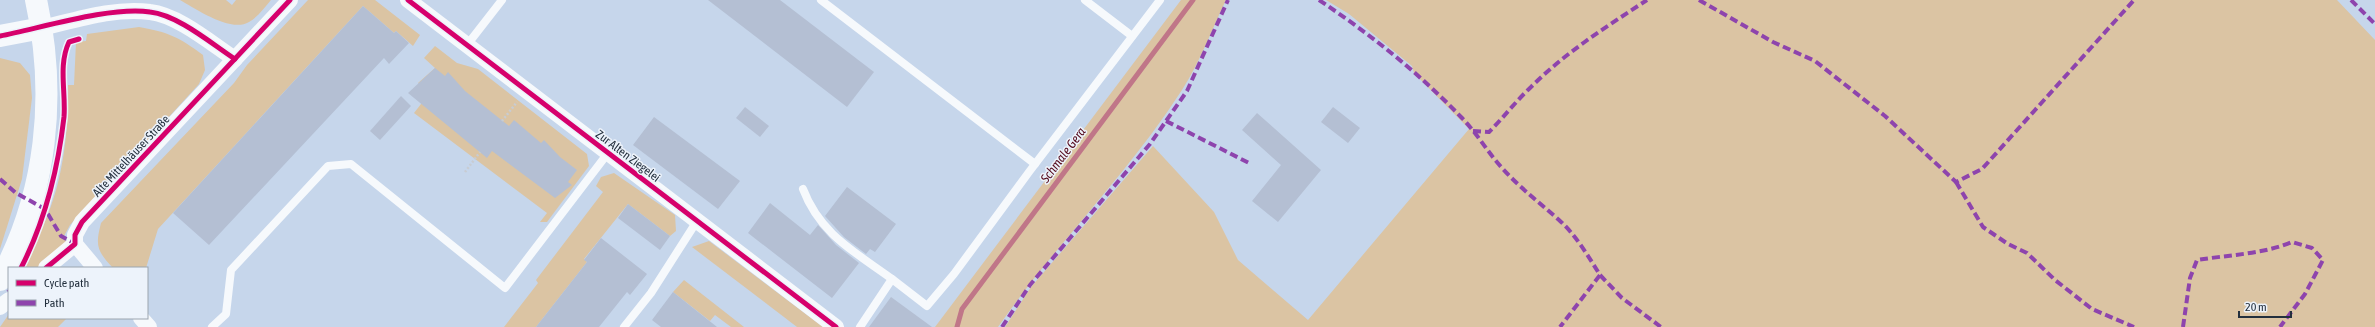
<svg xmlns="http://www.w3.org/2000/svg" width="2375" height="327" viewBox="0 0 2375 327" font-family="'Asap Condensed',sans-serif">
<rect width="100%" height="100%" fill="#c6d6eb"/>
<g fill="#dbc4a3">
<path d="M180,0H226L232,5L236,0H271C264,8 258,17 249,22C231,33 196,9 180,0Z"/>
<path d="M308,0H375L420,35L413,46L396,31L394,33L363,6L158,229L146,268H113C97,251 95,246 101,223L234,83L247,65Z"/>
<path d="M1181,0H1226C1212,29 1200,62 1182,90C1128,174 1055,245 998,327H935Z"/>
<path d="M1326,0H2337L2375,40V327H1005L1031,287L1153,146L1214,212L1238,260L1308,320L1469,129L1414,73L1412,66L1349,14Z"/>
<path d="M139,27C168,32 179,37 203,55L205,70L199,84L70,225L64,236L67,244L39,268H23C33,248 43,228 51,206C64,171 69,122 68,85H74L76,42L86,41L87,34Z"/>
<path d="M435,46L457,63L478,69L587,154L589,166L547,222H540L547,213L414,113L421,104V86L418,83L435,68L424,58Z"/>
<path d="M0,58L20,63L30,75L32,98L22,179L0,249Z"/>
<path d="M614,173L675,215L676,231L670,236L628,204L584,259L587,262L536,327H504L538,283L536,280L603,192L596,186L601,177Z"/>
<path d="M709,241L823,327H797L692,247Z"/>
<path d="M684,280L744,327H731L715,315L710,321L673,292Z"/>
<path d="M9,314V318H67L58,327H0Z"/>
</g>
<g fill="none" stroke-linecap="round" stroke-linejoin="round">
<path stroke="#c07688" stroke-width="5" d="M957,327L962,309L1193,0"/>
</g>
<g fill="#b4bfd3">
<path d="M708,0H780L874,72L847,107Z"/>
<path d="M363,6L394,33L396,31L409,43L389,64L384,58L209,245L173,213Z"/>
<path d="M435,68L445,76L448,72L465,91L509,126L514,120L541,143L544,140L560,157L577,170L568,182L572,185L555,198L492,151L487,158L408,93Z"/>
<path d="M401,96L411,106L380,140L370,131Z"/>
<path d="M745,107L769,126L760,137L736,118Z"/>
<path d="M1333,107L1360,128L1348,143L1321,122Z"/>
<path d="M1257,113L1321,170L1278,222L1252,201L1281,165L1242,130Z"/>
<path d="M654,117L740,181L718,209L633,145Z"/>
<path d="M847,187L896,224L875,252L870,249L866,254L844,237L825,216Z"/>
<path d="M770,203L810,235L818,225L836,245L859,263L832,298L748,233Z"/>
<path d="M628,204L670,236L660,250L618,218Z"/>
<path d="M601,238L647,274L630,295L627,292L599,327H536L587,262L584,260Z"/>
<path d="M673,292L717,327H661L652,320Z"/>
<path d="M891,297L932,327H869Z"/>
</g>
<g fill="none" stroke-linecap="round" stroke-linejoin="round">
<g stroke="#c8ccd2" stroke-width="2.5" stroke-dasharray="2 2" stroke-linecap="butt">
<path d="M502,121L517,102"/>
<path d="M465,172L480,152"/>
</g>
<g stroke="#f6f9fc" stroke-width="8">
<path d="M821,0L1035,164"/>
<path d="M1085,0L1132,36"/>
<path d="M467,45L502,0"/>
<path d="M803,189C820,234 855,252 892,279"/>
<path d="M212,327L226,314L231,270L328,166L351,164L505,288L608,153"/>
<path d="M624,327L651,293L697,221"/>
<path d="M860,327L892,279L927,306L954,274L1029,172L1160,0"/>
</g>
<g stroke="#f6f9fc" stroke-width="16">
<path d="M408,0L836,327"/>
<path d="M42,28C76,20 115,7 150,12C178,15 212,44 235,59"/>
<path d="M75,244L95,268"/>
<path d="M46,268L75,244V235L82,222L290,0"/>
<path d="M0,307L9,300"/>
<path d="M141,318L149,327"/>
</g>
<g stroke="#f6f9fc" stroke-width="22">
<path d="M0,36L42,28"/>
<path d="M0,280C47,194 57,95 36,0"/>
</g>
<g stroke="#8e44ad" stroke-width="4" stroke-dasharray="8 4" stroke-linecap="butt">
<path d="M1319,0C1370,34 1419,73 1461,117C1477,133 1488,153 1503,169C1520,188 1540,203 1559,220C1576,235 1588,256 1600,275L1560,327"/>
<path d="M1699,0L1773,42L1815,61L1885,116L1956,182L1982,169L2134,0"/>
<path d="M2351,0L2375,24"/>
<path d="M1166,121L1251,164"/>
<path d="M1473,131L1489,132C1504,117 1516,101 1531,87C1566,52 1606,27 1647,0"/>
<path d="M0,179L16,193L45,209L61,236L75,244"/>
<path d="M1956,182L1983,227L2008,244L2027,253L2055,280L2092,309L2134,327"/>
<path d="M1600,275L1622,298L1661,327"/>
<path d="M8,292L9,291"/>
<path d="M1002,327L1030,285L1150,144L1187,91L1228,0"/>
<path d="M2183,327L2190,278L2197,260C2228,255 2264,254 2292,242L2312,248L2323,260L2305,294L2280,327"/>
</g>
<defs>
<g id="cycleway">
<path d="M408,0L836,327"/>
<path d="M0,36C41,28 111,6 150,12C178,15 212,44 235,59"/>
<path d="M21,268C45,221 58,169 64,117C66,92 58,65 69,42L79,39"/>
<path d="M46,268L75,244V235L82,222L290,0"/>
</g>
</defs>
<use href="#cycleway" stroke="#edf3fb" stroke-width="8"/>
<use href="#cycleway" stroke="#d6006c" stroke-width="5"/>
</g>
<g text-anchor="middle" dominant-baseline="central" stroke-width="3" stroke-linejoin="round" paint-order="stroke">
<g font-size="12" fill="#232f3d" stroke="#edf3fb">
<text transform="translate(131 156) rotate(-47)">Alte Mittelhäuser Straße</text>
<text transform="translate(628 156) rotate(37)">Zur Alten Ziegelei</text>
</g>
<g font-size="13" font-style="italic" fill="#53081a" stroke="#edf3fb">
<text transform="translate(1063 155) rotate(-53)">Schmale Gera</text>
</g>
</g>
<rect x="8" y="267" width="140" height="52" fill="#edf3fb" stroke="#9ca5af"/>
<rect x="16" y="280" width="20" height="6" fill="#d6006c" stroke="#9ca5af"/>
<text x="44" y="287" font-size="12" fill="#232f3d">Cycle path</text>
<rect x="16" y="300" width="20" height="6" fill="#8e44ad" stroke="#9ca5af"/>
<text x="44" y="307" font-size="12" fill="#232f3d">Path</text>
<path d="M2239 311v6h52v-6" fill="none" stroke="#232f3d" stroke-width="2"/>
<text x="2245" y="311" font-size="12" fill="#232f3d" stroke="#edf3fb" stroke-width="3" paint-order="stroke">20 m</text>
</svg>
